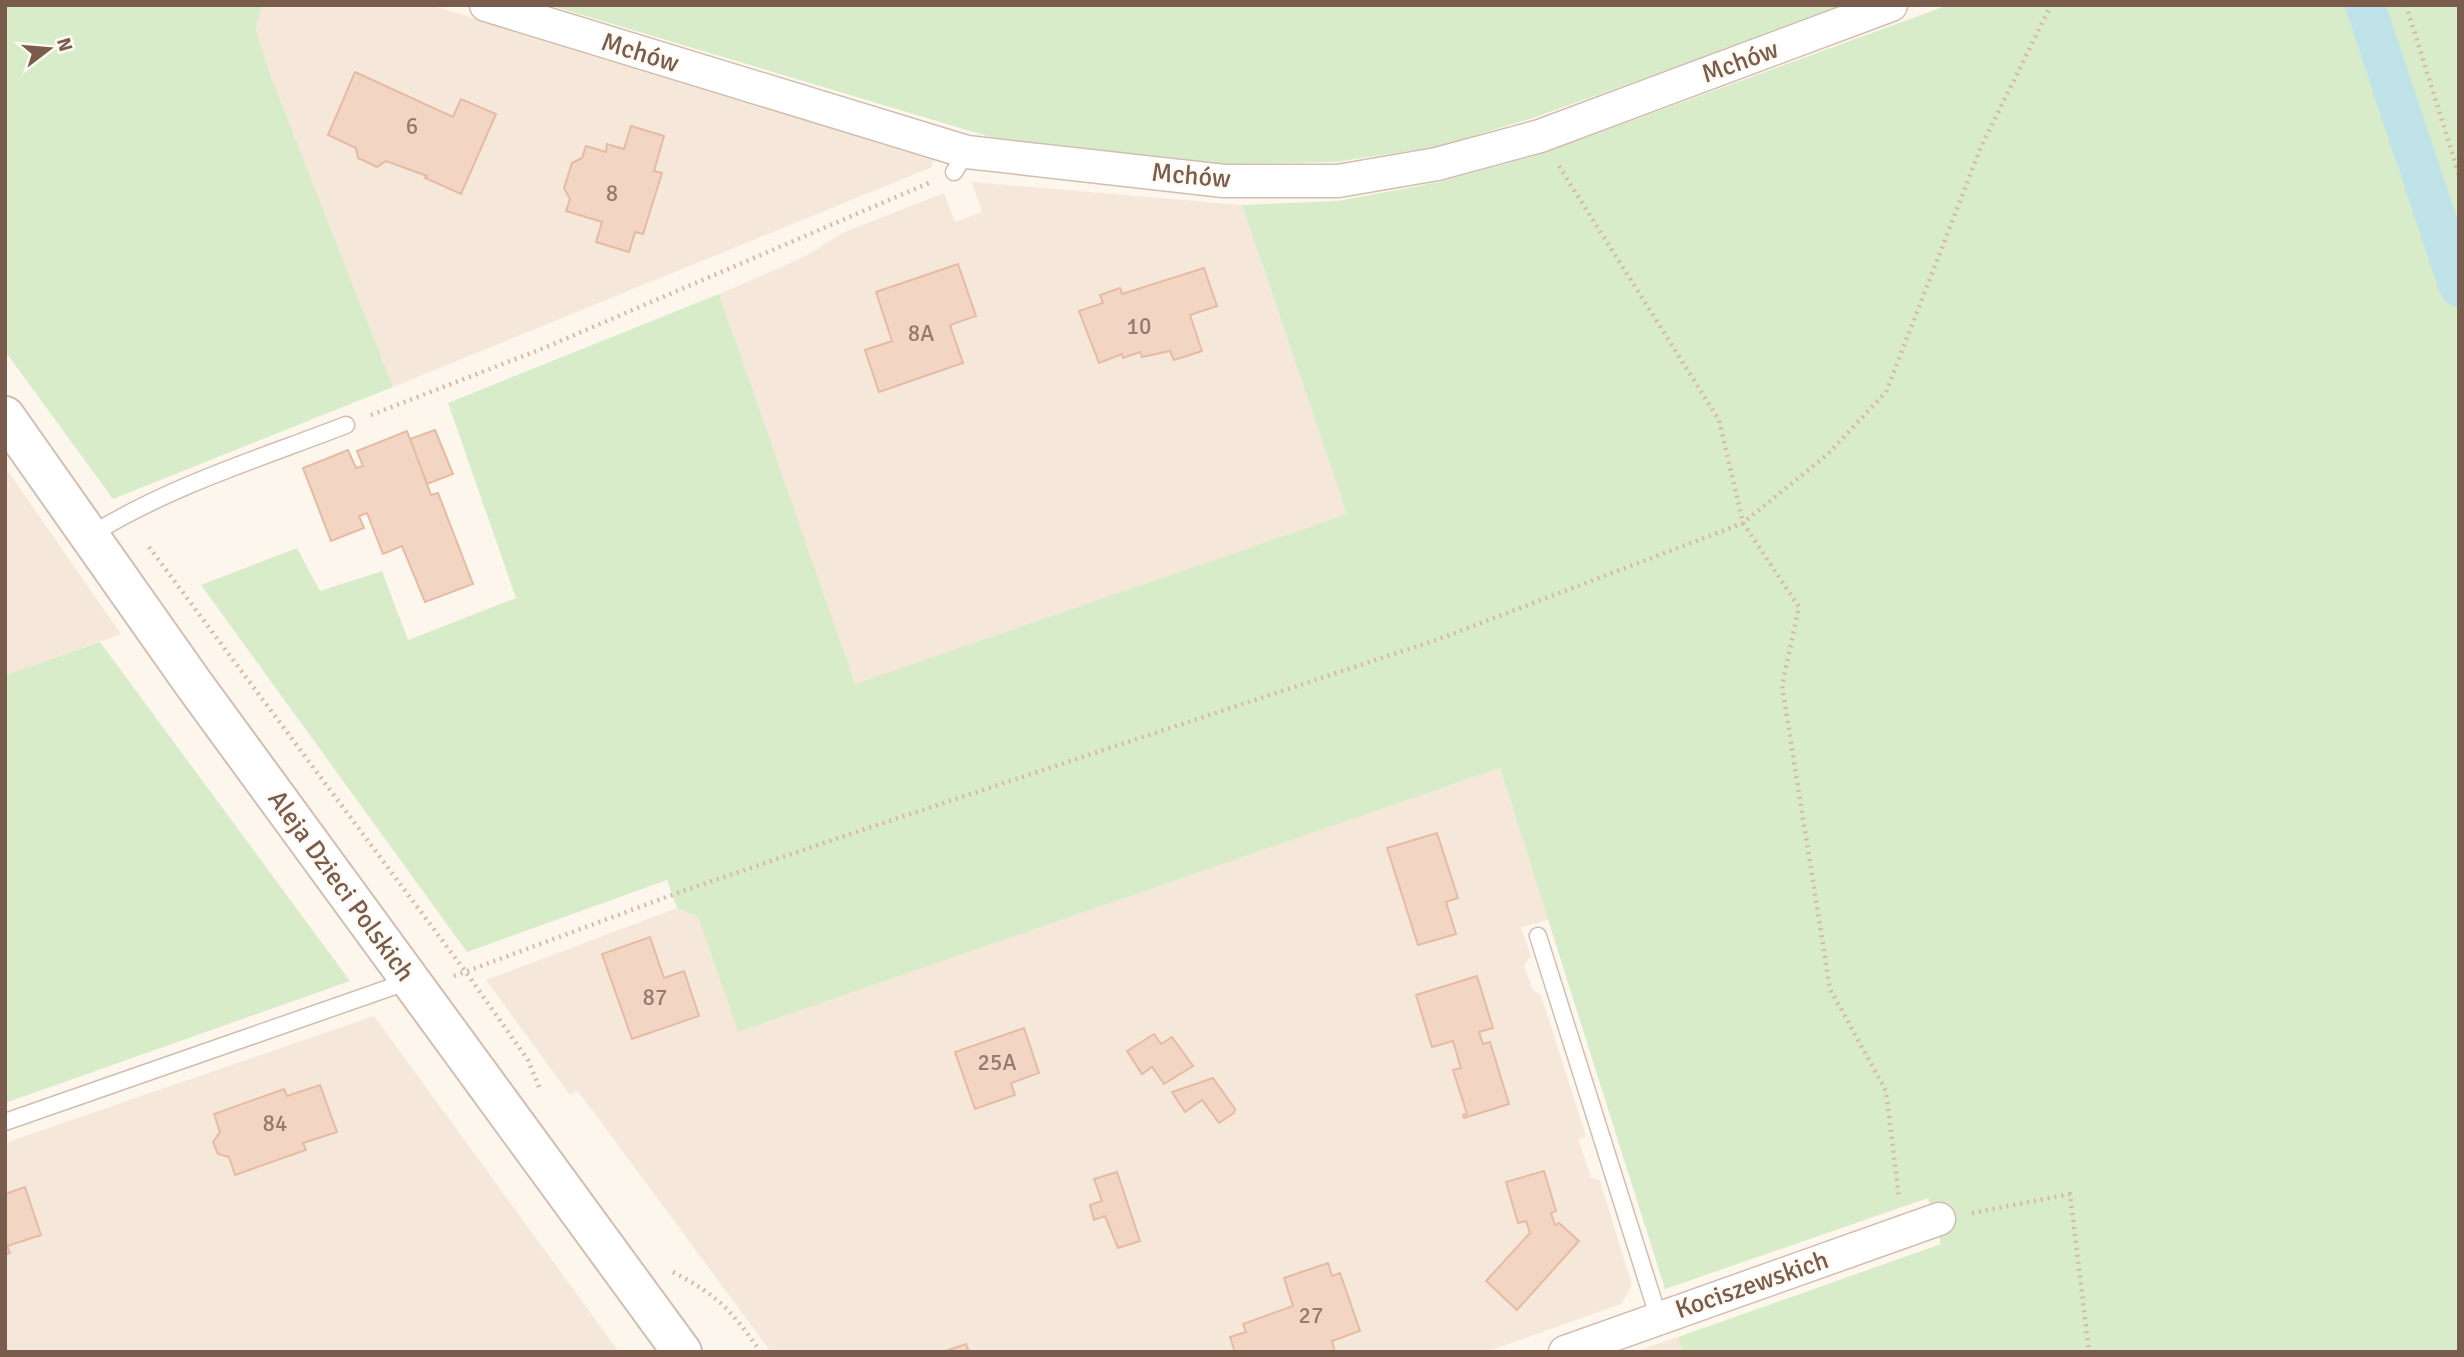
<svg xmlns="http://www.w3.org/2000/svg" width="2464" height="1357" viewBox="0 0 2464 1357" font-family="Signika,sans-serif">
<rect width="100%" height="100%" fill="#fdf6ec"/>
<g fill="#f5e8da">
<path d="M262,5H431L933,160L932,167L393,387L270,74L256,30Z"/>
<path d="M972,182L1242,205L1347,514L854,685L719,294L802,258L844,232L944,193L955,222L982,212Z"/>
<path d="M5,467L121,634L5,675Z"/>
<path d="M1500,768L1548,920L1521,927L1531,956L1524,965L1533,990L1541,995L1586,1136L1578,1139L1591,1177L1600,1181L1632,1285L1621,1304L1486,1352H771L578,1091L570,1095L486,980L677,908L698,917L738,1032Z"/>
<path d="M374,1016L619,1352H5V1143Z"/>
<path d="M1678,1337L1683,1352H1634Z"/>
</g>
<g fill="#d8ecc9">
<path d="M5,5H262L256,30L270,74L393,387L113,499L5,351Z"/>
<path d="M549,5H1849L1533,118L1436,147L1335,162L1224,164L997,139Z"/>
<path d="M1948,5H2459V1352H1683L1678,1337L1941,1244L1928,1198L1665,1289L1500,768L738,1032L698,917L677,908L667,880L467,952L201,585L297,548L320,591L382,571L408,640L516,598L448,403L719,294L855,684L1347,514L1242,205L1338,201L1439,182L1538,155Z"/>
<path d="M100,642L350,981L5,1103V675Z"/>
</g>
<g fill="none" stroke-linecap="round" stroke-linejoin="round">
<path stroke="#bfe3e8" stroke-width="40" d="M2365,5L2459,287"/>
</g>
<g fill="#f3d5c3" stroke="#e6bba3" stroke-width="2">
<path d="M355,72L453,117L461,99L496,114L461,194L425,178L427,176L386,161L377,167L358,158L356,148L328,135Z"/>
<path d="M631,126L664,136L654,171L662,173L643,234L635,232L629,252L596,242L602,222L566,211L570,199L564,188L572,163L582,158L586,146L606,152L607,144L624,149Z"/>
<path d="M958,264L976,316L950,325L963,363L879,392L865,350L892,341L876,292Z"/>
<path d="M1204,268L1217,306L1190,315L1202,351L1174,360L1170,351L1142,357L1140,352L1123,358L1122,354L1099,363L1079,311L1103,303L1100,295L1120,288L1122,294Z"/>
<path d="M435,430L453,474L427,484L410,439Z"/>
<path d="M407,431L431,495L438,493L473,584L425,602L402,546L383,554L367,513L359,516L364,528L331,541L303,468L348,450L356,468L363,466L357,451Z"/>
<path d="M1437,833L1458,898L1446,902L1456,934L1418,945L1387,848Z"/>
<path d="M650,937L664,978L684,971L699,1016L632,1039L602,954Z"/>
<path d="M1477,976L1493,1028L1479,1032L1483,1044L1490,1042L1509,1104L1464,1118L1463,1115L1467,1114L1453,1070L1461,1068L1453,1041L1432,1047L1416,995Z"/>
<path d="M1024,1028L1039,1073L1011,1083L1015,1095L975,1109L955,1052Z"/>
<path d="M1154,1034L1161,1044L1172,1037L1193,1066L1164,1084L1152,1067L1142,1074L1127,1051Z"/>
<path d="M1213,1078L1235,1109L1234,1113L1219,1123L1202,1100L1185,1112L1172,1092Z"/>
<path d="M320,1085L337,1132L303,1143L306,1150L235,1175L229,1157L218,1154L213,1142L220,1132L214,1114L284,1089L287,1096Z"/>
<path d="M1544,1171L1556,1211L1551,1213L1555,1225L1559,1223L1579,1241L1517,1310L1486,1281L1530,1233L1526,1221L1518,1223L1506,1182Z"/>
<path d="M1117,1172L1140,1241L1118,1248L1105,1216L1094,1220L1090,1205L1102,1201L1094,1179Z"/>
<path d="M25,1187L41,1235L7,1246L10,1253L5,1255V1194Z"/>
<path d="M1328,1263L1332,1276L1340,1273L1360,1331L1332,1341L1335,1352H1235L1230,1337L1246,1332L1243,1324L1293,1306L1284,1278Z"/>
<path d="M966,1344L969,1352H943Z"/>
</g>
<g fill="none" stroke-linecap="round" stroke-linejoin="round">
<defs>
<g id="service">
<path d="M954,172L967,152"/>
<path d="M91,535C169,486 261,458 346,425"/>
<path d="M1538,936L1659,1319"/>
<path d="M5,1122L409,981"/>
</g>
<g id="minor">
<path d="M486,5L967,152L1224,181H1338L1437,164L1540,136L1891,5"/>
<path d="M1565,1352L1939,1219"/>
</g>
<path id="tertiary" d="M5,416L193,683L682,1352"/>
</defs>
<use href="#service" stroke="#d1beb0" stroke-width="19"/>
<use href="#minor" stroke="#d1beb0" stroke-width="35"/>
<use href="#tertiary" stroke="#d1beb0" stroke-width="42"/>
<g stroke="#d9b8a5" stroke-width="4.5" stroke-dasharray="2 5" stroke-linecap="butt">
<path d="M2406,5L2459,175"/>
<path d="M1559,166L1719,420L1743,523L1799,607L1782,686L1830,989L1886,1091L1899,1198"/>
<path d="M371,415L544,348L931,182"/>
<path d="M149,547L465,971L528,1060L539,1087"/>
<path d="M454,976L680,892L853,833L1439,639L1743,523L1828,454L1886,392L1981,147L2051,5"/>
<path d="M1972,1213L2070,1194L2089,1352"/>
<path d="M673,1272C722,1298 729,1309 761,1352"/>
</g>
<use href="#service" stroke="#fff" stroke-width="16"/>
<use href="#minor" stroke="#fff" stroke-width="32"/>
<use href="#tertiary" stroke="#fff" stroke-width="38"/>
</g>
<g text-anchor="middle" dominant-baseline="central" stroke-width="5" stroke-linejoin="round" paint-order="stroke">
<g font-size="23" fill="#987a6a">
<text x="412" y="126">6</text>
<text x="612" y="193">8</text>
<text x="1139" y="326">10</text>
<text x="921" y="333">8A</text>
<text x="655" y="997">87</text>
<text x="997" y="1062">25A</text>
<text x="275" y="1123">84</text>
<text x="1311" y="1315">27</text>
</g>
<g font-size="26" fill="#7a5c4d" stroke="#fffaf3">
<text transform="translate(640 53) rotate(17)">Mchów</text>
<text transform="translate(1740 62) rotate(-20)">Mchów</text>
<text transform="translate(1191 176) rotate(5)">Mchów</text>
<text transform="translate(341 886) rotate(54)">Aleja Dzieci Polskich</text>
<text transform="translate(1752 1285) rotate(-19)">Kociszewskich</text>
</g>
</g>
<rect width="2464" height="1357" fill="none" stroke="#7a5c4d" stroke-width="14"/>
<g transform="translate(49 49) rotate(74)" stroke="#fffaf3" stroke-width="5" paint-order="stroke">
<path d="M0-5L12 26L0 18L-12 26Z" fill="#7a5c4d"/>
<text y="-10" font-size="19" font-weight="bold" text-anchor="middle" fill="#7a5c4d">N</text>
</g>
</svg>
